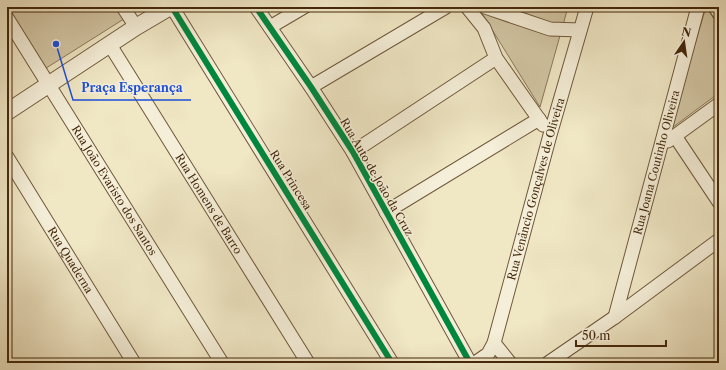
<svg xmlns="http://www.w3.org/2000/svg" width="726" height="370" viewBox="0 0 726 370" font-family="'Libre Caslon Text',serif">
<rect width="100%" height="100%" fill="#f0e7c5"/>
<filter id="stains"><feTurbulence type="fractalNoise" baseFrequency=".005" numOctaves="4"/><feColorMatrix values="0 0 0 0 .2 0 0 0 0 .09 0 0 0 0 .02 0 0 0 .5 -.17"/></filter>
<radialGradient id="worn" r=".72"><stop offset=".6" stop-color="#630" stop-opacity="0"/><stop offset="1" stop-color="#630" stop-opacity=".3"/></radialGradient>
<g fill="#d3c7a5" stroke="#8c7858">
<path d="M7,7H120L127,17L43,70L7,11Z"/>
<path d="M478,7H568L540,107Z"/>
<path d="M706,7L719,26V93L669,130Z"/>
</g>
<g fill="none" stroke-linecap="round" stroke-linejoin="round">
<defs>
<g id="minor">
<path d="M123,7L136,27"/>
<path d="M172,7L392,363"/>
<path d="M256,7L311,87L353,152L470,363"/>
<path d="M467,7L484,28L496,58L543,125"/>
<path d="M485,7L550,29L580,30"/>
<path d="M715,7L719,13"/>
<path id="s1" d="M7,18L222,363"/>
<path d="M270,27L304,7"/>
<path id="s2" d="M110,45L308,363"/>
<path d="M311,87L446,7"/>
<path d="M675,136L719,202"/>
<path d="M668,141L719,104"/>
<path d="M353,152L496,58"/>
<path id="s3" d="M7,157L134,363"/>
<path d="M386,212L539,119"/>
<path id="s4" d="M615,317L698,7"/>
<path d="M494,343L510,363"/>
<path id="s5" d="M475,363L488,354L494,343L550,135L587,7"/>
<path d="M548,363L615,317L719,240"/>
</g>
<path id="tertiary" d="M7,112L136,27L170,7"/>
</defs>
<use href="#minor" stroke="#6f583a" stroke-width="15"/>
<use href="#tertiary" stroke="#6f583a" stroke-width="18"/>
<use href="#minor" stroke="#f5efd9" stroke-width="13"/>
<use href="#tertiary" stroke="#f5efd9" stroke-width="16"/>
<defs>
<g id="cycleway">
<path d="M172,7L392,363"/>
<path d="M256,7L311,87L353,152L470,363"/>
</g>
</defs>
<use href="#cycleway" stroke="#f5efd9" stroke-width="8"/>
<use href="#cycleway" stroke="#00873e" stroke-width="6"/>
</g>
<g text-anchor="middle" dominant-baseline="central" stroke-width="3" stroke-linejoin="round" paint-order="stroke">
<g font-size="11" fill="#44280b" stroke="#f5efd9">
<text stroke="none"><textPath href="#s4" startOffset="160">Rua Joana Coutinho Oliveira</textPath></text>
<text transform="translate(377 177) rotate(60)">Rua Auto de João da Cruz</text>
<text transform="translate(291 180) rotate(58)">Rua Princesa</text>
<text stroke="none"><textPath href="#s5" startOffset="188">Rua Venâncio Gonçalves de Oliveira</textPath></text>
<text stroke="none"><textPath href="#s1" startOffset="203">Rua João Evaristo dos Santos</textPath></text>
<text stroke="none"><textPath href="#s2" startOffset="187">Rua Homens de Barro</textPath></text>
<text stroke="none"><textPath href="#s3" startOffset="121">Rua Quaderna</textPath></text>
</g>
</g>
<path fill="none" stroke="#1d4ed8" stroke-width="1.5" d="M56 44L73 100H191"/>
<circle fill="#1d4ed8" stroke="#f5efd9" stroke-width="1.5" cx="56" cy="44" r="4"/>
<g font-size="12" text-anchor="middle" font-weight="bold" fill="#1d4ed8" stroke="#f5efd9" stroke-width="3" stroke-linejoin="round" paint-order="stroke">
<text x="132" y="92">Praça Esperança</text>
</g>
<rect width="726" height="370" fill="none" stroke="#f0e7c5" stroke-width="24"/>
<rect x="8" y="8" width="710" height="354" fill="none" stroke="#44280b" stroke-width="2"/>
<rect x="12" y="12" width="702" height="346" fill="none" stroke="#44280b"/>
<g transform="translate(684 42) rotate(13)" stroke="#f5efd9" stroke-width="3" paint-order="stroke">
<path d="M0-3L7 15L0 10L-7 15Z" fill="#44280b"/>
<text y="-6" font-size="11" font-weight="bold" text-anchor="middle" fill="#44280b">N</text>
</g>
<path d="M576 340v6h90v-6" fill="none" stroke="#44280b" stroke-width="2"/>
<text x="582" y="340" font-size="12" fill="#44280b" stroke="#f5efd9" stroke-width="3" paint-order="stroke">50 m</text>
<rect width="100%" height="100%" filter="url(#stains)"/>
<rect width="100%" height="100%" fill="url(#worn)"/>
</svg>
